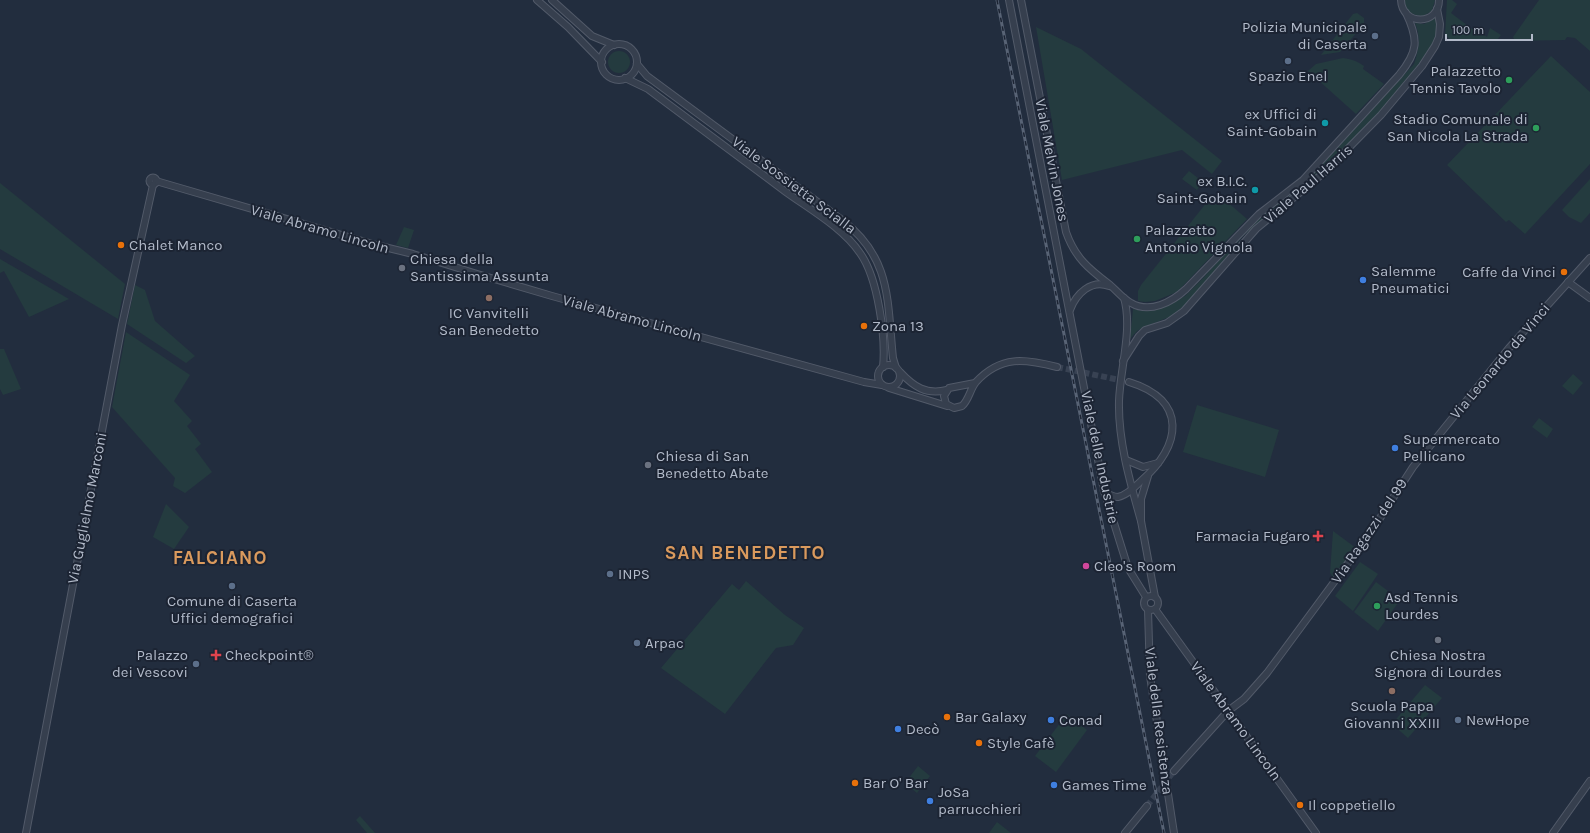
<svg xmlns="http://www.w3.org/2000/svg" width="1590" height="833" viewBox="0 0 1590 833" font-family="Karla,sans-serif">
<rect width="100%" height="100%" fill="#222d3e"/>
<g fill="#243b3f">
<path d="M1404,0H1435L1432,11L1421,17L1408,12Z"/>
<path d="M1447,0H1452L1457,4L1451,13L1472,29H1476L1487,37L1490,28L1501,35L1497,40H1451L1445,35Z"/>
<path d="M1539,0H1590V51L1575,38L1567,37L1565,40L1515,41L1513,37Z"/>
<path d="M1357,13L1364,18V24L1340,52L1321,55L1353,14Z"/>
<path d="M1436,18V40L1432,50L1374,120L1334,160L1243,236L1194,297L1172,316L1144,327L1137,331L1130,339L1133,309L1143,311L1159,309L1185,296L1203,278L1247,229L1308,180L1414,64C1419,50 1421,37 1415,23L1424,24Z"/>
<path d="M1036,27L1081,49L1222,161L1212,174L1182,150L1062,180Z"/>
<circle cx="619" cy="62" r="11"/>
<path d="M1551,56L1590,92V164L1525,234L1509,220L1506,222L1447,165Z"/>
<path d="M1343,58C1351,59 1357,61 1364,66L1363,69L1384,84L1356,114L1308,71L1316,64Z"/>
<path d="M1189,171L1203,182L1197,190L1182,179Z"/>
<path d="M1590,179V213L1581,223L1569,217L1562,210Z"/>
<path d="M0,183L125,284L118,319L0,249Z"/>
<path d="M1211,197L1226,201L1247,219L1177,292L1155,301L1145,302L1138,301V291L1141,285Z"/>
<path d="M404,227L414,230L408,248L396,245Z"/>
<path d="M0,259L69,299L29,317L4,271L0,273Z"/>
<path d="M135,285L145,290L155,321L195,356L186,363L127,324Z"/>
<path d="M126,332L190,375L174,401L192,421L187,426L201,444L195,449L212,472L185,493L173,486L175,478L112,407Z"/>
<path d="M0,349H4L21,389L3,395L0,389Z"/>
<path d="M1573,374L1583,383L1573,395L1562,386Z"/>
<path d="M1197,405L1279,430L1265,477L1183,452Z"/>
<path d="M1539,418L1553,429L1547,438L1532,427Z"/>
<path d="M166,504L189,527L174,549L153,537Z"/>
<path d="M1333,531L1356,548L1333,577L1330,573Z"/>
<path d="M1360,562L1378,574L1353,611L1335,596Z"/>
<path d="M746,581L785,615L804,628L793,645L776,648L725,714L661,668L732,584L739,590Z"/>
<path d="M1376,582L1400,600L1378,631L1354,612Z"/>
<path d="M1425,685L1442,698L1408,738L1392,724Z"/>
<path d="M1067,714L1087,730L1056,772L1035,756Z"/>
<path d="M918,766L930,776L917,793L905,783Z"/>
<path d="M360,816L375,833H367L356,820Z"/>
<path d="M997,822L1011,833H989Z"/>
</g>
<g fill="none" stroke-linecap="round" stroke-linejoin="round">
<g stroke="#384253" stroke-width="6" stroke-dasharray="6 3" stroke-linecap="butt">
<path d="M1057,367L1129,382"/>
<path d="M1147,806L1174,771"/>
</g>
<defs>
<g id="tertiary">
<path d="M537,0L568,27L602,62"/>
<path d="M552,0L592,36L614,45"/>
<path d="M1009,0L1104,491L1128,568L1146,597"/>
<path d="M1021,0L1066,232C1075,258 1089,269 1110,285C1117,291 1123,299 1131,303C1150,314 1172,302 1186,289L1259,214L1303,180L1399,75C1418,52 1419,40 1406,13"/>
<path d="M1401,0C1402,26 1439,26 1439,0"/>
<circle cx="619" cy="62" r="18"/>
<path d="M637,64L647,76L842,220C892,258 887,301 893,358L896,368"/>
<path d="M625,78L648,89C694,123 740,158 786,192C811,210 843,228 860,253C878,278 886,338 883,367"/>
<circle cx="153" cy="181" r="3.5"/>
<path d="M156,181L376,245L413,254L474,273L552,296L864,382L882,385"/>
<path d="M1568,282L1590,298"/>
<path d="M1124,298C1133,329 1120,369 1119,401C1118,441 1130,482 1141,521"/>
<path d="M1070,310C1076,294 1091,279 1109,286"/>
<path d="M1123,361L1139,336L1145,330L1167,323L1184,311L1256,229L1327,170L1381,115L1422,66L1435,46L1439,37L1440,24L1437,9"/>
<circle cx="889" cy="376" r="11"/>
<path d="M900,372C914,387 926,395 947,390"/>
<path d="M975,383L949,388L944,396L946,404L954,408L962,406C969,400 970,389 976,382C1001,355 1025,359 1057,367"/>
<path d="M889,388L947,406"/>
<path d="M1126,460L1143,467L1158,463"/>
<path d="M1148,476L1141,499V521L1155,597"/>
<path d="M1104,491C1108,494 1113,497 1118,497C1127,495 1135,487 1141,481C1182,446 1188,400 1129,382"/>
<circle cx="1151" cy="603" r="7"/>
<path d="M1155,609L1316,833"/>
<path d="M1148,610L1150,676L1174,833"/>
<path d="M1174,771L1228,711L1244,699L1267,673L1371,532L1413,467L1509,348L1590,258"/>
<path d="M26,833L122,325L153,185"/>
<path d="M1125,833L1147,806"/>
<path d="M1553,833L1590,781"/>
</g>
</defs>
<use href="#tertiary" stroke="#525a69" stroke-width="8"/>
<use href="#tertiary" stroke="#363f4e" stroke-width="6"/>
<defs>
<path id="rail" d="M997,0L1164,833"/>
</defs>
<use href="#rail" stroke="#586375" stroke-width="3"/>
<use href="#rail" stroke="#1c2433" stroke-width="1.5" stroke-dasharray="4.5" stroke-linecap="butt"/>
</g>
<g fill="#5c6f8a" stroke="#1c2433" stroke-width="1.5">
<circle cx="1375" cy="36" r="4"/>
<circle cx="1288" cy="61" r="4"/>
<circle cx="610" cy="574" r="4"/>
<circle cx="232" cy="586" r="4"/>
<circle cx="637" cy="643" r="4"/>
<circle cx="196" cy="664" r="4"/>
<circle cx="1458" cy="720" r="4"/>
</g>
<g fill="#2e9e5b" stroke="#1c2433" stroke-width="1.5">
<circle cx="1509" cy="80" r="4"/>
<circle cx="1536" cy="128" r="4"/>
<circle cx="1137" cy="239" r="4"/>
<circle cx="1377" cy="606" r="4"/>
</g>
<g fill="#0f9aa8" stroke="#1c2433" stroke-width="1.5">
<circle cx="1325" cy="123" r="4"/>
<circle cx="1255" cy="190" r="4"/>
</g>
<g fill="#e8710a" stroke="#1c2433" stroke-width="1.5">
<circle cx="121" cy="245" r="4"/>
<circle cx="1564" cy="272" r="4"/>
<circle cx="864" cy="326" r="4"/>
<circle cx="947" cy="717" r="4"/>
<circle cx="979" cy="743" r="4"/>
<circle cx="855" cy="783" r="4"/>
<circle cx="1300" cy="805" r="4"/>
</g>
<g fill="#6b7280" stroke="#1c2433" stroke-width="1.5">
<circle cx="402" cy="268" r="4"/>
<circle cx="648" cy="465" r="4"/>
<circle cx="1438" cy="640" r="4"/>
</g>
<g fill="#3f7fe0" stroke="#1c2433" stroke-width="1.5">
<circle cx="1363" cy="280" r="4"/>
<circle cx="1395" cy="448" r="4"/>
<circle cx="1051" cy="720" r="4"/>
<circle cx="898" cy="729" r="4"/>
<circle cx="1054" cy="785" r="4"/>
<circle cx="930" cy="801" r="4"/>
</g>
<g fill="#8d6e63" stroke="#1c2433" stroke-width="1.5">
<circle cx="489" cy="298" r="4"/>
<circle cx="1392" cy="691" r="4"/>
</g>
<g fill="#e0444e" stroke="#1c2433" stroke-width="1.5">
<path d="M1316 530h4v4h4v4h-4v4h-4v-4h-4v-4h4z"/>
<path d="M214 649h4v4h4v4h-4v4h-4v-4h-4v-4h4z"/>
</g>
<circle fill="#d1479c" stroke="#1c2433" stroke-width="1.5" cx="1086" cy="566" r="4"/>
<g text-anchor="middle" dominant-baseline="central" stroke-width="4" stroke-linejoin="round" paint-order="stroke">
<g font-size="15" fill="#b2bac9" stroke="#1c2433" text-anchor="start">
<text x="1367" y="27" text-anchor="end">Polizia Municipale<tspan x="1367" dy="17">di Caserta</tspan></text>
<text x="1501" y="71" text-anchor="end">Palazzetto<tspan x="1501" dy="17">Tennis Tavolo</tspan></text>
<text x="1288" y="76" text-anchor="middle">Spazio Enel</text>
<text x="1317" y="114" text-anchor="end">ex Uffici di<tspan x="1317" dy="17">Saint-Gobain</tspan></text>
<text x="1528" y="119" text-anchor="end">Stadio Comunale di<tspan x="1528" dy="17">San Nicola La Strada</tspan></text>
<text x="1247" y="181" text-anchor="end">ex B.I.C.<tspan x="1247" dy="17">Saint-Gobain</tspan></text>
<text x="1145" y="230">Palazzetto<tspan x="1145" dy="17">Antonio Vignola</tspan></text>
<text x="129" y="245">Chalet Manco</text>
<text x="410" y="259">Chiesa della<tspan x="410" dy="17">Santissima Assunta</tspan></text>
<text x="1371" y="271">Salemme<tspan x="1371" dy="17">Pneumatici</tspan></text>
<text x="1556" y="272" text-anchor="end">Caffe da Vinci</text>
<text x="489" y="313" text-anchor="middle">IC Vanvitelli<tspan x="489" dy="17">San Benedetto</tspan></text>
<text x="872" y="326">Zona 13</text>
<text x="1403" y="439">Supermercato<tspan x="1403" dy="17">Pellicano</tspan></text>
<text x="656" y="456">Chiesa di San<tspan x="656" dy="17">Benedetto Abate</tspan></text>
<text x="1310" y="536" text-anchor="end">Farmacia Fugaro</text>
<text x="1094" y="566">Cleo's Room</text>
<text x="618" y="574">INPS</text>
<text x="1385" y="597">Asd Tennis<tspan x="1385" dy="17">Lourdes</tspan></text>
<text x="232" y="601" text-anchor="middle">Comune di Caserta<tspan x="232" dy="17">Uffici demografici</tspan></text>
<text x="645" y="643">Arpac</text>
<text x="188" y="655" text-anchor="end">Palazzo<tspan x="188" dy="17">dei Vescovi</tspan></text>
<text x="225" y="655">Checkpoint®</text>
<text x="1438" y="655" text-anchor="middle">Chiesa Nostra<tspan x="1438" dy="17">Signora di Lourdes</tspan></text>
<text x="1392" y="706" text-anchor="middle">Scuola Papa<tspan x="1392" dy="17">Giovanni XXIII</tspan></text>
<text x="955" y="717">Bar Galaxy</text>
<text x="1059" y="720">Conad</text>
<text x="1466" y="720">NewHope</text>
<text x="906" y="729">Decò</text>
<text x="987" y="743">Style Cafè</text>
<text x="863" y="783">Bar O' Bar</text>
<text x="1062" y="785">Games Time</text>
<text x="938" y="792">JoSa<tspan x="938" dy="17">parrucchieri</tspan></text>
<text x="1308" y="805">Il coppetiello</text>
</g>
<g font-size="15" fill="#b2bac9" stroke="#1c2433">
<text transform="translate(1052 160) rotate(79)">Viale Melvin Jones</text>
<text transform="translate(1308 184) rotate(-41)">Viale Paul Harris</text>
<text transform="translate(794 185) rotate(37)">Viale Sossietta Scialla</text>
<text transform="translate(320 229) rotate(16)">Viale Abramo Lincoln</text>
<text transform="translate(632 318) rotate(15)">Viale Abramo Lincoln</text>
<text transform="translate(1500 361) rotate(-50)">Via Leonardo da Vinci</text>
<text transform="translate(1100 457) rotate(78)">Viale delle Industrie</text>
<text transform="translate(87 508) rotate(-79)">Via Guglielmo Marconi</text>
<text transform="translate(1369 531) rotate(-56)">Via Ragazzi del 99</text>
<text transform="translate(1159 721) rotate(83)">Viale della Resistenza</text>
<text transform="translate(1236 721) rotate(54)">Viale Abramo Lincoln</text>
</g>
<g font-size="19" font-weight="bold" letter-spacing="1" fill="#da9a5d" stroke="#1c2433">
<text x="745" y="553">SAN BENEDETTO</text>
<text x="220" y="558">FALCIANO</text>
</g>
</g>
<path d="M1446 34v6h86v-6" fill="none" stroke="#b2bac9" stroke-width="2"/>
<text x="1452" y="34" font-size="12" fill="#b2bac9" stroke="#1c2433" stroke-width="3" paint-order="stroke">100 m</text>
</svg>
